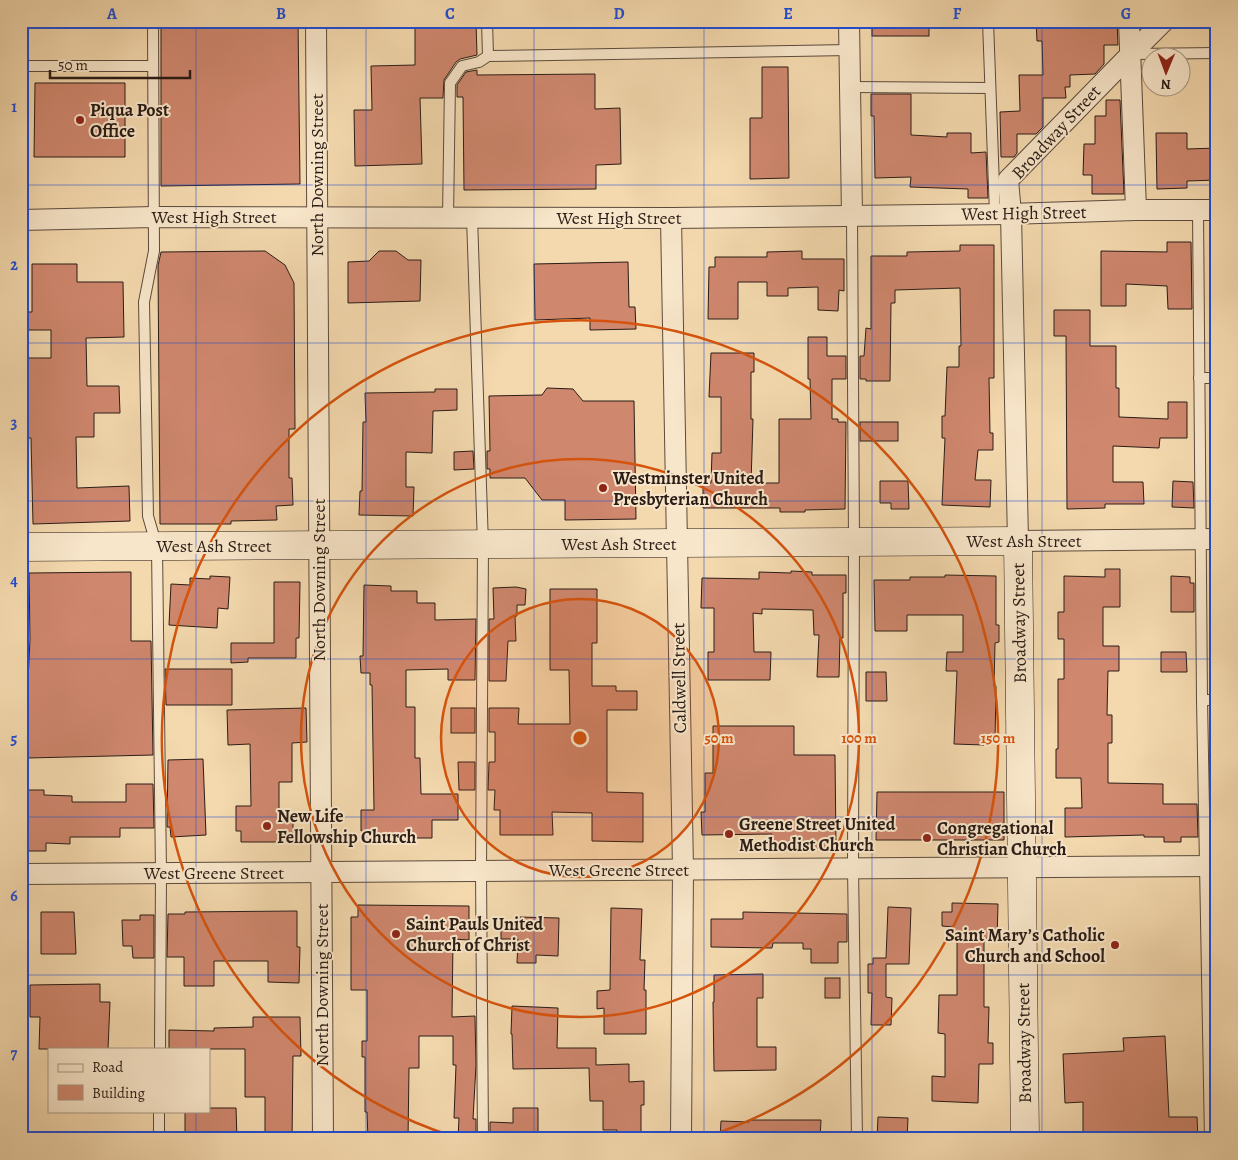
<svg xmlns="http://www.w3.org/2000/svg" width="1238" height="1160" viewBox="0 0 1238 1160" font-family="Alegreya,serif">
<rect width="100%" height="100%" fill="#f4d9ae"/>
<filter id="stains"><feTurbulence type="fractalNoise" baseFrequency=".004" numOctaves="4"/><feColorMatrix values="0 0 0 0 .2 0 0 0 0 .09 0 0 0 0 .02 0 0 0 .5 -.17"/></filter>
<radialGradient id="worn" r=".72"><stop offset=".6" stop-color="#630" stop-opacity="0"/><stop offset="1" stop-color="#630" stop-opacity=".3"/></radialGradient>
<g fill="#cf876e" stroke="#2a1c16">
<path d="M161,21H298L300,184L161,186Z"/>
<path d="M415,21H476L477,55L460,59L456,62L444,80L443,98H420L422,164L355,166L354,110H372L371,66L415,65Z"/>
<rect x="872" y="21" width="57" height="15"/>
<path d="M1036,21H1117L1118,45H1104V64L1095,74L1070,75V87H1065L1066,98H1043V127L1036,134H1017V153L1014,157H1001L1000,112L1020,111L1019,75H1043L1042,41H1037Z"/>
<path d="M762,67H788L789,178L750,179V118H762Z"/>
<path d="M477,70V75L595,74V109L620,108L621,164L596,165V189L464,190L463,97H457V85L466,72Z"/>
<path d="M35,83H125V157H34Z"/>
<path d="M871,94H911V135L947,137V133H971V153L986,152L988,198H968V189L910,187L911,177L875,178L874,116H871Z"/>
<path d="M1106,100H1120L1124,194H1092V175H1083L1084,144H1095V116H1106Z"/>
<path d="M1156,133H1187V149L1217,148V180L1187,181V188L1157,189Z"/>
<path d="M1167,242H1191L1192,309H1168L1167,286L1126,284V306H1101V251L1167,252Z"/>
<path d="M960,245H994V378H989L990,433H993V450H978L975,480H991L990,507L942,505L945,438H942V416H945L947,367H959V346H961L960,288L895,290V303H891L890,381H866V379H860V356H864L866,328L871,329V256H907V252L960,251Z"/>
<path d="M265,251L285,265L294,283L295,429H289V478H292L293,505L276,506L277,520L231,521V524H160L158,266L161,252Z"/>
<path d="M379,251H396L408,260H421L420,301L348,303V262L369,261Z"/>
<path d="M802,251V259H844V291L839,290L838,311L818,310V287L788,288V296H767V282H738V319H708L709,267H715V257H767V252Z"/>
<path d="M628,262L629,307H635L636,329L590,330V318L535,320L534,264Z"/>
<path d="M32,264H77V282H123L124,337L86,338L87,386H119L120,413H94V437H76L77,488L129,486L130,521L33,524L31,438H21V358H51V330H22V312H32Z"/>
<path d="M1054,310H1090V346H1116V388H1119V417L1168,419V402H1187V438H1160L1159,448L1113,446V482H1143L1144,504H1105V508L1067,509L1066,336H1054Z"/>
<path d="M808,337H827V356H846V379H832V419H838V422H846L845,509L805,510V512H780V508H703V483H711L712,453H721V397H709L711,353H754V372H751V419H753L751,483H779V419H811L810,379H808Z"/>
<path d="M547,388L573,389L583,401H634L636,519L565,520V500H542L525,478H490V469H487V451H490L489,396L542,395Z"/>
<path d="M435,389H457V410L433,411L432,453L406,452V487H414L413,516L359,515L360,491H362L363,422H366L365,393L435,392Z"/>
<rect x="860" y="422" width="38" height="19"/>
<path d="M473,451L474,469L454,470V452Z"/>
<path d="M880,481H908L909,509H891V503H880Z"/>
<path d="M1173,481L1193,482L1194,508L1172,507Z"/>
<path d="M1105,569H1120V607H1103V646H1119V671H1108L1107,715H1112V743H1108V783L1163,784V804H1197L1198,837H1181V842H1164V837H1144V835L1065,837V808H1082L1081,778H1056V749H1058V679H1064V639H1058V612H1064V576L1105,577Z"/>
<path d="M791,571L812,572V575H846V593H843V638H840L839,677H817L819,635H814L813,610L762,609V614L753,613L754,652H771L770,680H708V652H714V608H701L702,578L759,579V572L791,573Z"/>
<path d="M131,572V641H151L153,755L28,758L27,702L30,639L29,573Z"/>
<path d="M945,575L996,576V625H999V642L995,643L994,686H996L995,741L984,740V745L954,744L957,671H946L947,652H963V615H907V631H875L874,580H910V577H945Z"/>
<path d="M210,576L230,577L228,609L218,608L217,628L169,625L171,584L190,585V578L210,579Z"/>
<path d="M1171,576L1190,577V583H1194V612H1171Z"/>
<path d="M274,582H300L299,638H296V658H248V662L231,663V643H274Z"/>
<path d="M364,585L391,586V591H417V603H435V620L476,619L475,680H448V669L406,670V707H415V758H420L421,794H458V820H432V838H377V831H361V810H374L372,685H370V673H361L360,656H363Z"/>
<path d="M516,587L526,589L525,605H517V616H515L516,641H508L506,681H489V619H494L493,588Z"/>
<path d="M550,589H597V643H592V686H616V691H637V710H607V792L643,793V842L592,841V813L552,812L553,835H500V810H494L495,790H488L489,762H495V732H489V708H519L518,724H570L569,670H550Z"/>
<path d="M1161,652H1186L1187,672H1161Z"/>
<path d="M165,669H232V705H166Z"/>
<path d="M866,672H886L887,701H866Z"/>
<path d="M306,708L307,742L292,743V782H279V815H293V842H241V831H236V806H251L250,744L228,745L227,710Z"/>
<rect x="451" y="708" width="24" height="25"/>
<path d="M713,726H794V755H835L836,848H772V834L702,835L701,812H705V773H713Z"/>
<path d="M203,759L206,835L171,837L170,827H167L168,760Z"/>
<path d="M458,762H475V790H459Z"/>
<path d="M126,784H153L154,828H120V837H70V844L46,843V851H26L27,790H44V795L72,796V802H126Z"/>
<path d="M877,792H1004V840H876Z"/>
<path d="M952,903L998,904L997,939L984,938V1007H989L988,1043H993V1064H979L978,1103L932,1101V1076L945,1077V1034L938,1033L939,995H957V938H953V927L942,926V912H952Z"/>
<path d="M358,905L469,906V940L453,939L452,1017L475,1016L476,1065L473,1119H476V1139H458L459,1118H454L456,1065H453V1036H419V1068H409L408,1139H368L367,1112H365V1057H362V1041H367V990H351V917H358Z"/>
<path d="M888,907L911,908L909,964H886V997L892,998L891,1025H871L872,993H868V964H873V958H886Z"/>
<path d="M611,908L642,909L640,960H645L644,990H646V1034H604V1008L597,1009V991L610,990Z"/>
<path d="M297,911V947H300L299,983L268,982V961H214V986H184V957H167L168,914H185V912Z"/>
<path d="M41,912H74L76,954H41Z"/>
<path d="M743,912L847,914V942H838V963H811V949H803V943H773L772,948L711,947V919H743Z"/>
<path d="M140,915H154V958H133L132,946H123L122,920H140Z"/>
<path d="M518,917L559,918L558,956L536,955V963H517L518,939H501V922H518Z"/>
<path d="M763,974V998H757V1047H776V1070L714,1071L713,1002H714V975Z"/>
<rect x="825" y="978" width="15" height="20"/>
<path d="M100,984V1002H110L108,1049H39L40,1017H30V985Z"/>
<path d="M512,1006L558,1008L557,1048H596V1065L629,1064V1082L644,1081V1105H641V1139H617V1130H603V1101H590L589,1068L513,1069L512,1034H511Z"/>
<path d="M253,1017H300L301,1056H293L292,1139H265V1097H245V1049H169V1030L214,1031V1028L253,1027Z"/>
<path d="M1165,1036L1169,1117H1197L1198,1139H1083V1102L1065,1103L1063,1054L1124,1051L1123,1038Z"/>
<path d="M209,1108H236L237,1139H185V1111H209Z"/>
<path d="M513,1108H538V1139H490V1122L513,1123Z"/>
<path d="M878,1117L908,1118L907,1139H877Z"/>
<path d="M749,1120H821L820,1139H720L721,1121L749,1122Z"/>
</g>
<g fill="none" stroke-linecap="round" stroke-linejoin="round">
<defs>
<g id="lane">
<path d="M153,21L154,251L144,302L148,516L157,547L161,873L160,1049"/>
<path d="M487,21L488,56L850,50"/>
<path d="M988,21L995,214"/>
<path d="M1133,54L1217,53"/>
<path d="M21,66H153"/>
<path d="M850,87L990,88"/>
<path d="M1198,210L1202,700L1210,1139"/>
<path d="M852,216L854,541L853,868L857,1139"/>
<path d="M448,217L450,83L462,66L479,62L488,56"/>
<path d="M472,217L483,545L481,871L483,1139"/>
<path d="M1199,378H1217"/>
<path d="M1202,700H1217"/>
<path d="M159,1139V1111"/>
</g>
<g id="street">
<path d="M316,21L323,1139"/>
<path d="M849,21L852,216"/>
<path d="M1129,21L1136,210"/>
<path d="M1164,21L1131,54L1008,180L1011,214L1018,541L1217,539"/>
<path d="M671,218L683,869L681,1139"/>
<path d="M21,220L154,217L671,218L1011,214L1136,210H1217"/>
<path d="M21,874L1217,866"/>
</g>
<path id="secondary" d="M21,547L1018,541L1025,1139"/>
</defs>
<use href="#lane" stroke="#5c4b3c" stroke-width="12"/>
<use href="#street" stroke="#5c4b3c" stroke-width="22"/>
<use href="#secondary" stroke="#2a1c16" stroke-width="29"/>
<use href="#lane" stroke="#f8e6ca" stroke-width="10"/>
<use href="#street" stroke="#f8e6ca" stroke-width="20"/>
<use href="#secondary" stroke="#f8e6ca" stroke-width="28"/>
</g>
<path fill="none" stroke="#1d4ed8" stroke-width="1" stroke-opacity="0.55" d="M196,21V1049M366,21V1139M534,21V1139M704,21V1139M872,21V1139M1042,21V1139M21,185H1217M21,343H1217M21,501H1217M21,659H1217M21,817H1217M21,975H1217M196,1111V1139"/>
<circle cx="580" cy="738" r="139" fill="#d5530d" fill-opacity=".12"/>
<g fill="none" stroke="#d5530d" stroke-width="2.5">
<circle cx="580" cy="738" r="139"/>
<circle cx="580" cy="738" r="279"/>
<path d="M458 1138A418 418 0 1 1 702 1138"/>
</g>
<g fill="#8f2418" stroke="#f8e6ca" stroke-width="2">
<circle cx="80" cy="120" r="5"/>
<circle cx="603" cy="488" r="5"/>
<circle cx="267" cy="826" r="5"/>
<circle cx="729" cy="834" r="5"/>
<circle cx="927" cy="838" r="5"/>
<circle cx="396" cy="934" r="5"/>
<circle cx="1115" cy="945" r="5"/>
</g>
<g text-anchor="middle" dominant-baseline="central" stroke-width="4" stroke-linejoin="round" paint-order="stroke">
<g font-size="18" font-weight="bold" fill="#2a1c16" stroke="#f8e6ca" text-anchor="start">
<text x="90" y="110">Piqua Post<tspan x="90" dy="21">Office</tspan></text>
<text x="613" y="478">Westminster United<tspan x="613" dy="21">Presbyterian Church</tspan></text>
<text x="277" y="816">New Life<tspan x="277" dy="21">Fellowship Church</tspan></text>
<text x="739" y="824">Greene Street United<tspan x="739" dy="21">Methodist Church</tspan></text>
<text x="937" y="828">Congregational<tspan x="937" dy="21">Christian Church</tspan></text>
<text x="406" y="924">Saint Pauls United<tspan x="406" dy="21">Church of Christ</tspan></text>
<text x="1105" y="935" text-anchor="end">Saint Mary’s Catholic<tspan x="1105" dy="21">Church and School</tspan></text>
</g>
<g font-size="18" fill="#2a1c16" stroke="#f8e6ca">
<text transform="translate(1056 132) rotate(-47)">Broadway Street</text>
<text transform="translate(317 175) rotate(-90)">North Downing Street</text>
<text transform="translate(1024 213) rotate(-1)">West High Street</text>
<text x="214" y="217">West High Street</text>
<text x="619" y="218">West High Street</text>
<text x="1024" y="541">West Ash Street</text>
<text x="619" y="544">West Ash Street</text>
<text x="214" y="546">West Ash Street</text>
<text transform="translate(319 580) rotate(-90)">North Downing Street</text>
<text transform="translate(1019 623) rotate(-91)">Broadway Street</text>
<text transform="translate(679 678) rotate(-91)">Caldwell Street</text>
<text x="619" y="870">West Greene Street</text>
<text x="214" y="873">West Greene Street</text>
<text transform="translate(322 985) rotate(-90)">North Downing Street</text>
<text transform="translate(1024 1043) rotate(-91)">Broadway Street</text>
</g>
</g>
<circle cx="580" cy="738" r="8" fill="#d5530d" stroke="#f8e6ca" stroke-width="2.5"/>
<g font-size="15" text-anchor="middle" font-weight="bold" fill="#d5530d" stroke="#f8e6ca" stroke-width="4" stroke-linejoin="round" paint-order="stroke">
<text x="719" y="743">50 m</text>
<text x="859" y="743">100 m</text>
<text x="998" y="743">150 m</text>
</g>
<rect width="1238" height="1160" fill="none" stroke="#f4d9ae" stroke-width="55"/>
<rect x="48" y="1048" width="162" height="65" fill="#f8e6ca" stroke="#a69582"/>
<rect x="58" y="1064" width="25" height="8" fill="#f8e6ca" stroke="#a69582"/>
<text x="92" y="1072" font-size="15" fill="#2a1c16">Road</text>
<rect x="58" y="1085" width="25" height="15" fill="#cf876e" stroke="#a69582"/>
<text x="92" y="1098" font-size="15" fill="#2a1c16">Building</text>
<g transform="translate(1166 72) rotate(181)"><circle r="24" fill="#f8e6ca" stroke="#a69582"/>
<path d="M0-4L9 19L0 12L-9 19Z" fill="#8f2418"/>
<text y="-8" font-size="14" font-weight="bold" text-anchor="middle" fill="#2a1c16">N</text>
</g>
<path d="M50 70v8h140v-8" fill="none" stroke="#2a1c16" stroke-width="2.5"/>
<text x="58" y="70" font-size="15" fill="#2a1c16" stroke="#f8e6ca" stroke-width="4" paint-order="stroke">50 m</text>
<rect x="28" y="28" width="1182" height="1104" fill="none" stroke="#1d4ed8" stroke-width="2"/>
<g font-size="16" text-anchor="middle" font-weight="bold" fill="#1d4ed8">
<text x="112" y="19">A</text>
<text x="281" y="19">B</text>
<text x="450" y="19">C</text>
<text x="619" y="19">D</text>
<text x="788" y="19">E</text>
<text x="957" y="19">F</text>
<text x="1126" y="19">G</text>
<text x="14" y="112">1</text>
<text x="14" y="270">2</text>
<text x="14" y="428">3</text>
<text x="14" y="586">4</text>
<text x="14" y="744">5</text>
<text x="14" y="901">6</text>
<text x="14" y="1059">7</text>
</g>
<rect width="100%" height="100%" filter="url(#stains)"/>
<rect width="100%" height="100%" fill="url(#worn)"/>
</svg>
